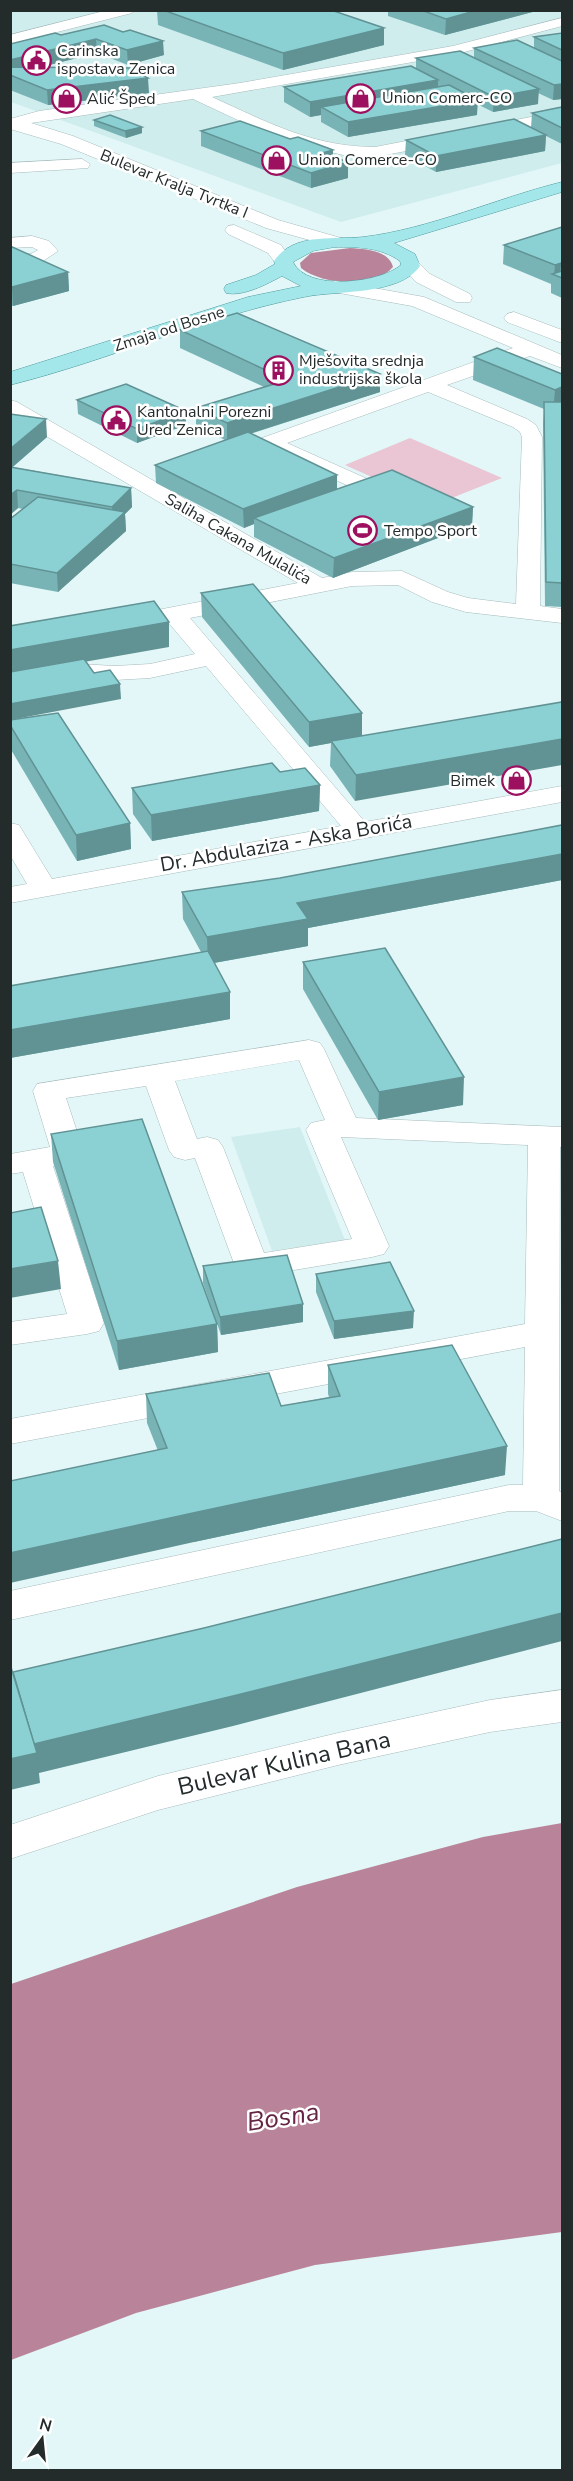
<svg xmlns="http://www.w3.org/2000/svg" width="573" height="2481" viewBox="0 0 573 2481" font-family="'Nunito Sans',sans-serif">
<rect width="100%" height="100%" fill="#e3f7f8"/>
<g fill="#d0edee">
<path d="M10,11H562V163L341,222L11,102Z"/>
<path d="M300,1127L345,1240L272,1251L231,1137Z"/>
</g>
<path fill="#eac5d3" d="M410,438L502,478L434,505L345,465Z"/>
<g fill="#b98499">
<path d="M350,248C364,249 389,250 393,267C374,289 322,285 301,268L300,263L311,253Z"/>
<path d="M562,1823V2232L315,2265L136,2313L11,2360V1984L297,1887L483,1837Z"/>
</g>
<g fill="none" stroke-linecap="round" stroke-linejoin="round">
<defs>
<g id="minor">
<path d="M108,10H134L132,13L10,44V35Z"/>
<path d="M562,18V26L453,55L212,97C267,122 313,147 375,147L562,111V121L375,157H352L283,141L193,99L31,123L73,136L278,220L341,238L344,242L341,246L335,247L266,228L61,144L10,129V119L39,111L240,83L453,46Z"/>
<path d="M82,159L90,164L88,168L10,173V163Z"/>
<path d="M234,225L281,245L292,261L289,265H277L268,253L228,234L225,230L228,226Z"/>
<path d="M32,236L49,241L58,251L40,263L10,264V254H31L38,250L32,247L10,248V238Z"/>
<path d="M411,260L418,262L430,274L470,294L472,298L470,302H456L416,282L402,266L404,262Z"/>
<path d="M335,281L424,297L562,355V368L530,356L447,385L527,419L536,425L542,437L540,606L562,609V623L466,612L432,602L398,585L352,586L190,618L365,822L562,786V802L10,903V887L27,884L10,855V823L19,825L52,879L341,826L206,666L150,678L115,680L79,678L10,689V675L79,664L115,666L150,664L195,654L168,622L121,631L113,629L109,624L113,619L121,617L298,583L10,415V400L17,402L322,578L352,572L402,571L448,592L468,598L516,604L522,437L520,432L513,427L428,392L287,443L372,481L375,486L372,491L364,493L262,446L258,442L262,438L513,348L412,306L328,291L326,287L328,283Z"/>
<path d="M514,312L562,330V343L507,322L504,318L507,314Z"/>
<path d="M309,1040L320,1043L324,1049L356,1118L562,1127V1147H560L559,1491L562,1493V1521L536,1511H509L10,1620V1591L509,1485H523L525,1347L10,1444V1419L525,1324L528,1145L341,1137L389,1246L384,1254L372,1257L252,1277L240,1274L235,1266L195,1158L185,1160L174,1157L169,1150L146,1086L66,1098L84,1153L79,1160L53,1166L104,1323L99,1331L87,1334L10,1345V1322L67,1314L23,1172L10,1174V1154L50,1147L33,1091L37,1084ZM299,1060L325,1120L311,1123L306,1130L352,1239L264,1253L223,1147L218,1140L207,1137L197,1139L175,1081Z"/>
<path d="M562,1690V1722L490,1732L338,1765L158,1810L10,1859V1825L158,1776L338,1733L490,1700Z"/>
</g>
<path id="major" d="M562,182V192L394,243L415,254L420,266C399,296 337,290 304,297C204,317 110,360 10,385V372L248,297L301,286L282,276C267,284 243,297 226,293L224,289L226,285L256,275L275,264L274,261C294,232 334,240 363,237C430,229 497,198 562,182ZM335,247C358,247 380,247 400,261L401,265C380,283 307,292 293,262L313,251Z"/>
</defs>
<use href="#minor" stroke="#a8bbbc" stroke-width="1"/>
<use href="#major" stroke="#509b9e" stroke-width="1"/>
<use href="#minor" fill="#fff" fill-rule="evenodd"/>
<use href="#major" fill="#a4e7ea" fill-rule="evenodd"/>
</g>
<g fill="#78b4b6">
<path d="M157,10H331L384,28V45L283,70L158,25Z"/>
<path d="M388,10H540L445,35L388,16Z"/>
<path d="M104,25L164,55L128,65L97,53L40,67L149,93L48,105L10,90V44L61,35Z"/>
<path d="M562,33V99L553,100L538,93V104L493,112L477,104V115L348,137L321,122V115L310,117L284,102V87L416,69V58H474V48H534V37Z"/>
<path d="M562,107V144L546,136L545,151L436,172L405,155L406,140L531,128L532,113Z"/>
<path d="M94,120L142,127V133L126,138L94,126Z"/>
<path d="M201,131L333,156L348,178L311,188L201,146Z"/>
<path d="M562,227V298L551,293V284L503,264L504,245Z"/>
<path d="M10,246L68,272L69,291L13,306L10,305Z"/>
<path d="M180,330L380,374V392L250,434L337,475V489L473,507L472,525L333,578L254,537V524L244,528L156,483L155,465L225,440L196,426V408L264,387L180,348Z"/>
<path d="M474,357L562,374V607L545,606L543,424L544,409L473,380Z"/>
<path d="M77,400L186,411V425L137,443L78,414Z"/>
<path d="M10,414L47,437L13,467L131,488L132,507L125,514L126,531L58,592L10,583V519L23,509L18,508L10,515Z"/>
<path d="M201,593L362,713L355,801L330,766L331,743L309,747L202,617Z"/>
<path d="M10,720L130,823L131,849L77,861L10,748Z"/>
<path d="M280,772L320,785L319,811L152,841L133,814L132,788Z"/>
<path d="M562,825V880L308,928V946L214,963L230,1019L10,1058V986L201,952L183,919L182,892L280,878Z"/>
<path d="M303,962L463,1105L378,1120L303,989Z"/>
<path d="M51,1134L217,1324L218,1352L119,1370L53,1162Z"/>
<path d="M203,1266L303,1322L221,1335L203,1283Z"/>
<path d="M316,1274L413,1328L334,1339L316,1292Z"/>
<path d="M328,1365L505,1475L194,1542L147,1423L146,1394L281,1406L329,1397L328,1394Z"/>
</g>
<g fill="#619294">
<path d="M478,10H540L445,35L446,19Z"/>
<path d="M384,28V45L283,70V53Z"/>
<path d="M96,39L97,53L10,75V60Z"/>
<path d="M163,41L164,55L128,65L127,50Z"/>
<path d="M148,78L149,93L48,105L47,90Z"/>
<path d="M438,80V95L321,107V115L310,117V102Z"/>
<path d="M562,84V99L553,100L554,85Z"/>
<path d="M539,89L538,104L493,112L494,97Z"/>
<path d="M478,100L477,115L348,137V122Z"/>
<path d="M142,127V133L126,138L125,131Z"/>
<path d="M546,135L545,151L436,172V156Z"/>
<path d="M333,150V165L322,153Z"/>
<path d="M348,162V178L311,188V173Z"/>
<path d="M561,263L560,277L554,275L555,265Z"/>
<path d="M68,272L69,291L13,306L12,287Z"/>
<path d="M380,374V392L227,441V423Z"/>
<path d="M562,387V410L553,413L555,390Z"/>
<path d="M186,411V425L137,443V429Z"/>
<path d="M46,419L47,437L10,469V449Z"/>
<path d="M337,475V493L254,518V524L244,528L243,509Z"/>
<path d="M131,488L132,507L125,514L126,531L58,592L57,573L113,523L112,507Z"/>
<path d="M17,490L18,508L10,515V495Z"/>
<path d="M473,507L472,525L333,578L334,558Z"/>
<path d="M169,622V647L10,675V650Z"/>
<path d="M120,684L121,699L10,720V704Z"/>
<path d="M362,713V738L331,741V743L309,747V722Z"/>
<path d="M562,739V765L355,801L356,775Z"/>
<path d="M320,785L319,811L152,841L151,815Z"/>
<path d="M130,823L131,849L77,861L76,835Z"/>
<path d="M562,854V880L308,928V946L208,964L207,937L297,903Z"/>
<path d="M230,992V1019L10,1058V1030Z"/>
<path d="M464,1077L463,1105L378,1120L379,1092Z"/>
<path d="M58,1261L61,1289L10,1298V1269Z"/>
<path d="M303,1304V1322L221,1335L220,1317Z"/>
<path d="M414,1311L413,1328L334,1339V1321Z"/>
<path d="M217,1324L218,1352L119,1370L117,1341Z"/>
<path d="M507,1446L505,1475L194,1542L10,1583V1553L193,1513Z"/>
<path d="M562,1613V1641L233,1726L39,1773L40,1783L10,1790V1759L34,1744Z"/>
</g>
<g fill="#8bd1d4" stroke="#619294" stroke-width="1.5">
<path d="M163,10H331L384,28L283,53Z"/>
<path d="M421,10H478L446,19Z"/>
<path d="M104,25L123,32L130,30L163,41L127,50L96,39L10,60V44L55,33L61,35Z"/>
<path d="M562,33V50L534,37Z"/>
<path d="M517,40L562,61V84L554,85L474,48Z"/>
<path d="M460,51L539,89L494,97L416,58Z"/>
<path d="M411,66L438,80L310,102L284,87Z"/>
<path d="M10,67L130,68L148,78L47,90L10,75Z"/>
<path d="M449,85L478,100L348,122L321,107Z"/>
<path d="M562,107V128L532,113Z"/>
<path d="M110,115L142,127L125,131L94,120Z"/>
<path d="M514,119L546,135L436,156L406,140Z"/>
<path d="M240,121L290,139L298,137L333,150L322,153L348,162L311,173L201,131Z"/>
<path d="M562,227V264L561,263L555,265L504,245Z"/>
<path d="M10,246L68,272L12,287L10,286Z"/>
<path d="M562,271V278L552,274Z"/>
<path d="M237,313L380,374L227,423L196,408L287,380L180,330Z"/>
<path d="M497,348L562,374V387L555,390L474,357Z"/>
<path d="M126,384L186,411L137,429L77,400Z"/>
<path d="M544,402H562V583L546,582Z"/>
<path d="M10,414L46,419L10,449Z"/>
<path d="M248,432L337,475L243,509L155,465Z"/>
<path d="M10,467L131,488L112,507L17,490L10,495Z"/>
<path d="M392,470L473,507L334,558L254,518Z"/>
<path d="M38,497L125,512L57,573L10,564V519Z"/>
<path d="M253,584L362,713L309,722L201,593Z"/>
<path d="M154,601L169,622L10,650V626Z"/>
<path d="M84,659L94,673L110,670L120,684L10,704V672Z"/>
<path d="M562,702V739L356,775L331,741Z"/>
<path d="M58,713L130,823L76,835L10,725V720Z"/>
<path d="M272,763L280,772L305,768L320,785L151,815L132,788Z"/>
<path d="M562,825V854L297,903L308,919L207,937L182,892L280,878Z"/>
<path d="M385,948L464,1077L379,1092L303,962Z"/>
<path d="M208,951L230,992L10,1030V986Z"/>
<path d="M142,1119L217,1324L117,1341L51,1134Z"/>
<path d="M41,1207L58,1261L10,1269V1213Z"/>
<path d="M287,1255L303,1304L220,1317L203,1266Z"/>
<path d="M390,1262L414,1311L334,1321L316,1274Z"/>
<path d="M452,1345L507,1446L193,1513L10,1553V1481L167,1448L146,1394L269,1373L281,1406L340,1396L328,1365Z"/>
<path d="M562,1539V1613L233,1696L34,1744L13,1672L204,1628Z"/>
<path d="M10,1664L37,1753L10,1759Z"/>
</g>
<defs>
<symbol id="civic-ring" viewBox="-11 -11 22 22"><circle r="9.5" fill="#fff" stroke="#9c105f" stroke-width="1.5"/><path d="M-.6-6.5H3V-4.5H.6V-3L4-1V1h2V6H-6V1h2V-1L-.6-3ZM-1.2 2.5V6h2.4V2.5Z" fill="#9c105f"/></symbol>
<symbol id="shop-ring" viewBox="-11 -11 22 22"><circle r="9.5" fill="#fff" stroke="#9c105f" stroke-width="1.5"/><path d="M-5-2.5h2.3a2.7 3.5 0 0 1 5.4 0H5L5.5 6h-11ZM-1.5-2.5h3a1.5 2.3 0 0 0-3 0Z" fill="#9c105f"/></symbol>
<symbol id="building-ring" viewBox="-11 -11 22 22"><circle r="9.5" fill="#fff" stroke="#9c105f" stroke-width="1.5"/><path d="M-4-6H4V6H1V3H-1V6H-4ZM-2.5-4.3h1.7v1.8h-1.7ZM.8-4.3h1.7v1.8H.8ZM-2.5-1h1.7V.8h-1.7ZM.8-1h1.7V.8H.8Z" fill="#9c105f"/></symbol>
<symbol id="stadium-ring" viewBox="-11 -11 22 22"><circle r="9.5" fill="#fff" stroke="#9c105f" stroke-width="1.5"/><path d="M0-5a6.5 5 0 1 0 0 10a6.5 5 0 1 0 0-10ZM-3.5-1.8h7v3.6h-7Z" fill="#9c105f"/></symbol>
</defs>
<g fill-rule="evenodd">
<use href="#civic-ring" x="20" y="44" width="33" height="33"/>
<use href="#shop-ring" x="344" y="82" width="33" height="33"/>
<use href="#shop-ring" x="50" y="82" width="33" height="33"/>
<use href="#shop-ring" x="260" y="144" width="33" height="33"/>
<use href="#building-ring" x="262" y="354" width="33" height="33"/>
<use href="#civic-ring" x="100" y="404" width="33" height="33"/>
<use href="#stadium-ring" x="346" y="514" width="33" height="33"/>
<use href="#shop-ring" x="500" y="764" width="33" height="33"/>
</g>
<g text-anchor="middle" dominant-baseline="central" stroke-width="5" stroke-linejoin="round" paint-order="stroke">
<g font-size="16" fill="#242b2b" stroke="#fff" text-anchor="start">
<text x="57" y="51">Carinska<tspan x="57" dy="18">ispostava Zenica</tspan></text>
<text x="382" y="98">Union Comerc-CO</text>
<text x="87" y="99">Alić Šped</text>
<text x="298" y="160">Union Comerce-CO</text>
<text x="299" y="361">Mješovita srednja<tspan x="299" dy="18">industrijska škola</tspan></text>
<text x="137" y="412">Kantonalni Porezni<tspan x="137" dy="18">Ured Zenica</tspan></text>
<text x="384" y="531">Tempo Sport</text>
<text x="495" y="781" text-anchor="end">Bimek</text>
</g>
<g font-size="16" fill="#242b2b" stroke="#fff">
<text transform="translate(174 184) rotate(22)">Bulevar Kralja Tvrtka I</text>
<text transform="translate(169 329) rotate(-18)">Zmaja od Bosne</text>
<text transform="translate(238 539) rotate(30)">Saliha Cakana Mulalića</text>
</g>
<g font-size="20" fill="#242b2b" stroke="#fff">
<text transform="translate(286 843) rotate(-10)">Dr. Abdulaziza - Aska Borića</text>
</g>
<g font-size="24" fill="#242b2b" stroke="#fff">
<text transform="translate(284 1763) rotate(-13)">Bulevar Kulina Bana</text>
</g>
<g font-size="26" font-style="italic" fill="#652443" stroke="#fff">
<text transform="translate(283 2117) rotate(-9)">Bosna</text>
</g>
</g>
<rect width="573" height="2481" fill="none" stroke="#242b2b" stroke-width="24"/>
<g transform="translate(42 2439) rotate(15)" stroke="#ffffff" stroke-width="4.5" paint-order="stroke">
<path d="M0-4.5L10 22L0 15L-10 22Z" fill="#242b2b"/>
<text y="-9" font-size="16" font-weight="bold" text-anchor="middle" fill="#242b2b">N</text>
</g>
</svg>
